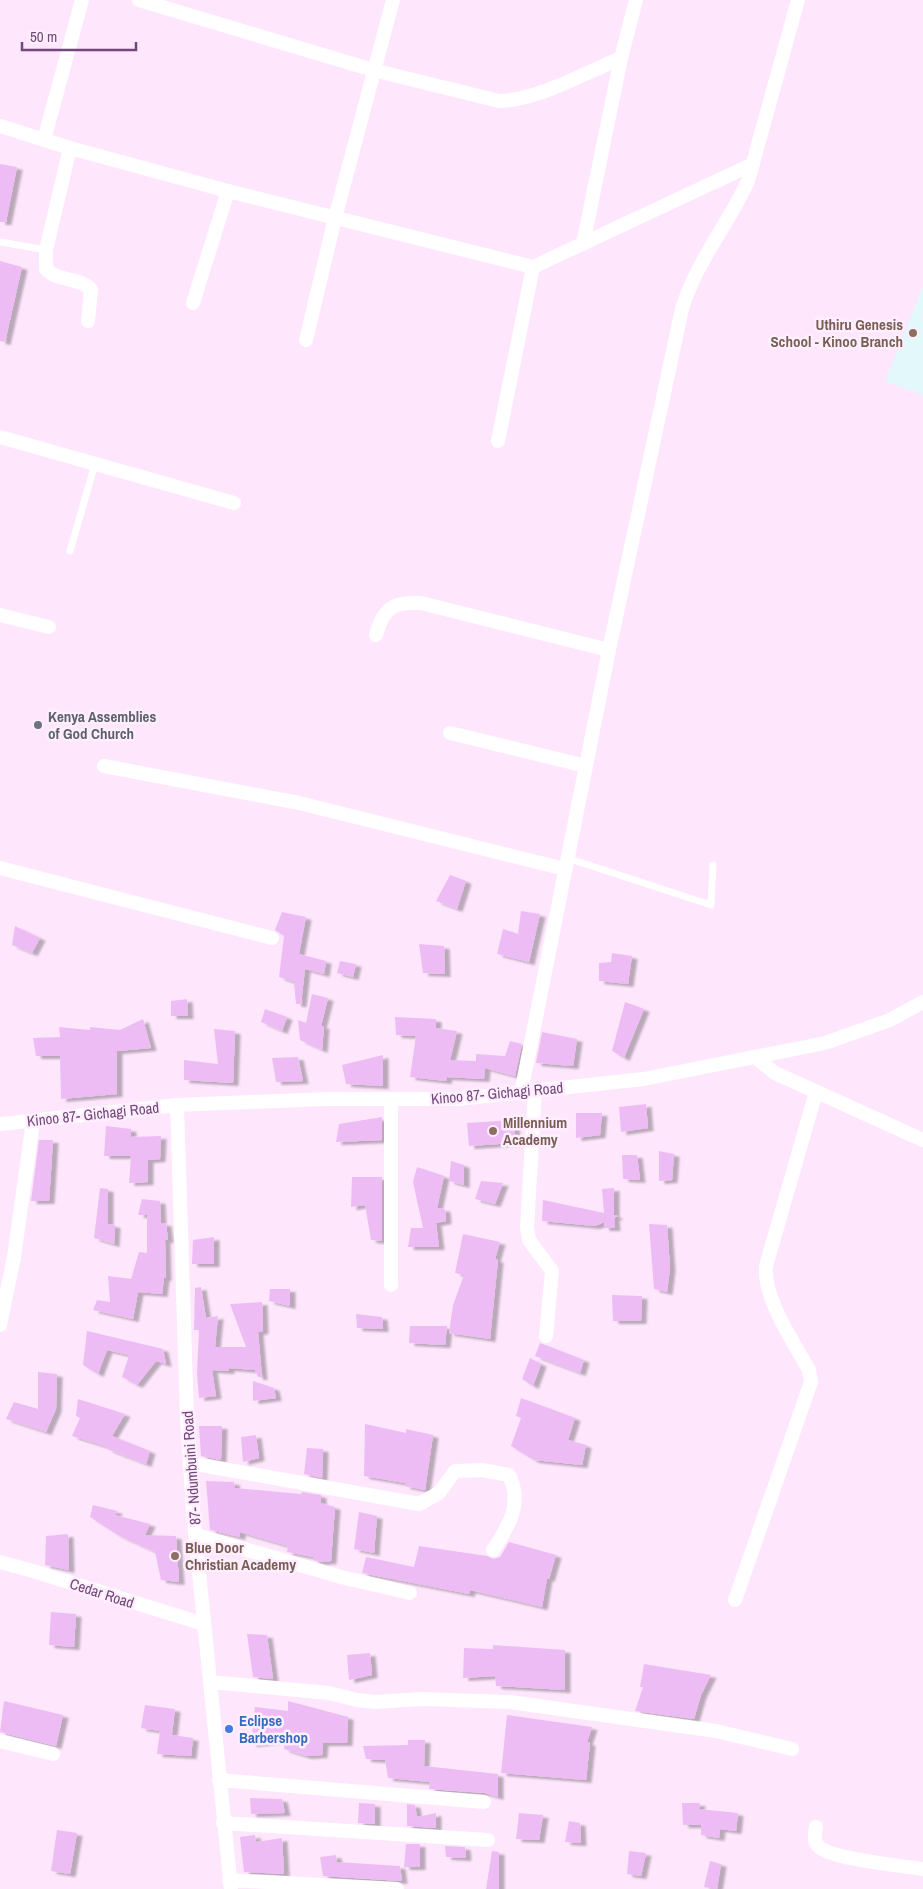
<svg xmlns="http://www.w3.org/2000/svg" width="923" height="1889" viewBox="0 0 923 1889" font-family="'Archivo Narrow',sans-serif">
<defs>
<filter id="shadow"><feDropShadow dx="5.5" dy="3" stdDeviation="1" flood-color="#0004"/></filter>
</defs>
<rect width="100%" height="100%" fill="#fee6fc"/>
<path fill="#e3f8fa" d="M923,286V395L885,381Z"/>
<g fill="#eebcf5" filter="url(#shadow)">
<path d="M0,164L17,167L6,222H0Z"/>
<path d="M0,261L22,267L5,342L0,341Z"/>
<path d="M450,875L466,881L457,909L436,901Z"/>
<path d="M521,911L540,914L529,962L497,954L503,929L518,934Z"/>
<path d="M282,912L306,917L299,954L326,961L324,974L305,969L301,1004H296L294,982L279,977L284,936L275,930Z"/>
<path d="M15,926L40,938L32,953L12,945Z"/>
<path d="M419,944L444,946L445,974L423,973Z"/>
<path d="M612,953L632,956L628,984L599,981V963L611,962Z"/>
<path d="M340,961L356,964L353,977L337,973Z"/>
<path d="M312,994L328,998L321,1026H324L322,1050L300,1040L298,1020L306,1023Z"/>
<path d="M187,999L188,1016H171V1001Z"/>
<path d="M625,1002L644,1009L624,1058L612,1051Z"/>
<path d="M265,1009L287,1017L282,1031L261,1022Z"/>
<path d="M395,1017L436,1019V1028L457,1031L450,1060L476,1061V1054L505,1056L510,1041L522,1044L515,1076L485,1068L484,1079L447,1077L446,1081L410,1077L416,1036L396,1035Z"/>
<path d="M143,1019L151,1048L117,1051V1094L61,1099L60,1056H36L33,1038L60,1037L59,1027L90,1030V1027L120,1030Z"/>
<path d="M214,1029L235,1031L233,1083L184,1080V1060L218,1064Z"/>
<path d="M542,1032L577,1039L573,1066L536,1063Z"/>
<path d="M383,1055V1086L346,1084L342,1065Z"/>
<path d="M298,1057L303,1081L276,1082L272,1058Z"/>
<path d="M646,1104L648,1128L621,1132L619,1107Z"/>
<path d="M576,1113H602L600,1135L576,1138Z"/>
<path d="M382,1117V1140L336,1142L339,1124Z"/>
<path d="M514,1120L515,1143L469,1146L467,1123Z"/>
<path d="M106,1126L131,1129V1137L161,1136L160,1159L148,1160V1182L129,1183L131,1156H104Z"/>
<path d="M39,1140H53L49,1201H31Z"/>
<path d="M659,1151L674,1154L672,1180L659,1181Z"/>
<path d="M622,1155H637L640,1180L623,1179Z"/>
<path d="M451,1161L464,1165V1185L449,1181Z"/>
<path d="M417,1167L444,1176L437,1208L445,1209L446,1221L436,1223L439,1247H408L411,1228H423L413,1182Z"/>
<path d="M352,1177H382V1241L371,1240L365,1205L351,1207Z"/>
<path d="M481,1181L503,1183L495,1204L475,1199Z"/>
<path d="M100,1188L108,1189V1224L115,1225L114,1244L94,1238Z"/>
<path d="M614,1188V1215L618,1216L614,1218L615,1228H604V1222L595,1226L542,1221L543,1200L604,1213L602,1189Z"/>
<path d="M142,1199L160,1201L161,1223H166L168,1240H165L166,1278H164L162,1294L138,1292L133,1319L93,1310L97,1300L110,1302L108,1276L131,1279L139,1252L147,1253V1215H138Z"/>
<path d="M649,1224L667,1225L670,1268L667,1292L654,1289Z"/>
<path d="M463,1234L500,1242L495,1259L498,1260L490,1339L449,1333L453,1305L464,1275L455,1273Z"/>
<path d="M214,1237V1264H192L193,1240Z"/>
<path d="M201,1287L206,1318L218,1316L215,1347H246L230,1304L262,1302L263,1331L258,1332L262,1377H258L255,1370L229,1368V1371L212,1370L216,1396L199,1398L197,1374L199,1330H194L195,1288Z"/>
<path d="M270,1289H290V1306L269,1301Z"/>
<path d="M612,1295L642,1296L641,1321H613Z"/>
<path d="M356,1314L382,1317L383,1329L357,1328Z"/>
<path d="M410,1326H447L445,1345L409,1343Z"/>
<path d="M87,1331L163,1349L166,1364L156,1361L137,1385L122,1377L129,1355L107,1350L98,1374L83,1365Z"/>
<path d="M540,1343L584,1360L580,1373L535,1356Z"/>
<path d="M530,1358L541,1364L533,1386L522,1379Z"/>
<path d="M38,1372L57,1374L56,1409L46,1432L6,1419L14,1402L38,1409Z"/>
<path d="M253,1381L274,1388L276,1398L253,1401Z"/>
<path d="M521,1398L575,1418L568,1440L586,1445L582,1465L534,1460L511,1446L521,1418L516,1416Z"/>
<path d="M78,1399L125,1414L112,1436L150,1451L146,1464L107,1449L108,1447L72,1436L80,1418L76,1416Z"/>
<path d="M365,1424L406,1433V1429L433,1435L425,1490L405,1486V1483L364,1476Z"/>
<path d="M199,1426H222L221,1460L201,1456Z"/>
<path d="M256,1435L259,1458L243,1462L241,1437Z"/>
<path d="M307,1448L323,1449L322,1478L304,1474Z"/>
<path d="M206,1481L234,1482L235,1488L301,1494L302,1492L321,1495V1503L335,1507L331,1561L320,1562L313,1560V1557L287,1552L288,1546L240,1532V1537L210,1530Z"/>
<path d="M93,1505L117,1511L115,1515L150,1524L145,1535L176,1536L179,1582L161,1580L155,1552L118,1535L90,1517Z"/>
<path d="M359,1512L377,1516L374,1553L354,1549Z"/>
<path d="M68,1534L69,1570L45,1565L46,1536Z"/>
<path d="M509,1542L556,1555L549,1579L547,1578L542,1607L470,1590L469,1594L362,1573L366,1557L414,1567L419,1546L487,1556L493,1559L500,1557Z"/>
<path d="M51,1612L76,1614L74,1647L49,1645Z"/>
<path d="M247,1634L267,1635L273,1679L253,1677Z"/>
<path d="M493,1645L565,1650V1690L496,1686L495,1676L463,1678L464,1648L493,1649Z"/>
<path d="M370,1653L372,1675L349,1680L347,1655Z"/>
<path d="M644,1664L711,1675L701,1695L694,1719L635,1711L643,1687H640Z"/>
<path d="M4,1701L63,1715L56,1746L0,1732Z"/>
<path d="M288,1701L348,1717L347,1743H323L322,1755L306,1756L284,1749L285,1740L251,1744L255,1707L288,1711Z"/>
<path d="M145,1705L175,1709L172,1735L193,1738L191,1756L157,1754L160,1731L141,1728Z"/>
<path d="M507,1715L592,1727L587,1742L590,1743L586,1780L501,1773Z"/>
<path d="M408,1740H425L424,1766L498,1774V1797L485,1793L429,1789L430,1782L388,1778L385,1760L366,1759L363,1746L408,1745Z"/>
<path d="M250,1798L282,1799L285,1813L251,1814Z"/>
<path d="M359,1803L375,1804V1824L358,1823Z"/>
<path d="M682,1803H700L699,1809L738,1813L736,1831L720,1829L719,1838L701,1835V1825H683Z"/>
<path d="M407,1804L415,1805L417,1817L436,1813V1828L407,1826Z"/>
<path d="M519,1813L543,1815L539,1840L516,1839Z"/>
<path d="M569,1821L580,1823L581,1843L565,1842Z"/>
<path d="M57,1830L77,1833L70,1874L51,1871Z"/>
<path d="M255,1835L256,1842L282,1838L284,1874L244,1872L240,1837Z"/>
<path d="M406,1844H420V1867H404Z"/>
<path d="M445,1846L465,1847L466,1858L446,1857Z"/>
<path d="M492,1851L499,1852V1889H486Z"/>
<path d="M629,1851L646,1853L641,1876L627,1874Z"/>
<path d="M336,1855L337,1862L400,1866L402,1881L323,1876L320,1857Z"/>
<path d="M710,1861L721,1864L717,1889L704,1887Z"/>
</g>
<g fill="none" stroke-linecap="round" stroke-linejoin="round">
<g stroke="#fff" stroke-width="7">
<path d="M0,242L46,250"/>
<path d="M70,551L95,464"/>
<path d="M567,858L711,905L713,865"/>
</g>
<g stroke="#fff" stroke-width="14">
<path d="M139,0L373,70L499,101C538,100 585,73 621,58"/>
<path d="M0,126L70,148L228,191L533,267L753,164"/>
<path d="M44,140L82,0"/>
<path d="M70,148L46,250V269C58,282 79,277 91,289L88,321"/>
<path d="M583,244L621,58L636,0"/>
<path d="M193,303L228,191"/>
<path d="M306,340L335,218L393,0"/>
<path d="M0,437L234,503"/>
<path d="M498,441L533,267"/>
<path d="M0,615L49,627"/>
<path d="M376,635C383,608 394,601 421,603L609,650"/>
<path d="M450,733L586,766"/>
<path d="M104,766L299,803L565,869"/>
<path d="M0,868L272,938"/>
<path d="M755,1057L775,1073L923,1140"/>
<path d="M535,1091L527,1227L529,1240L552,1271L546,1336"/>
<path d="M521,1093L609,650L682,309C696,262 728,225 748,181L798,0"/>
<path d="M177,1105L187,1417L193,1513L231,1889"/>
<path d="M0,1124L177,1105L326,1099H458L644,1079L825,1043L890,1020L923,1002"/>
<path d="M391,1285V1099"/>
<path d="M0,1325L14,1257L33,1121"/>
<path d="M190,1463L419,1504L439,1493L455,1471L482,1470L509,1475C523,1503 509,1526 493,1550"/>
<path d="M196,1535L341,1577L410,1593"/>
<path d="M0,1562L33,1571L204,1624"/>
<path d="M735,1600L811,1382L809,1370C793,1341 763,1298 766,1266L816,1092"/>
<path d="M210,1682L329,1693L357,1700L376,1702L422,1699L510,1702L716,1731L792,1749"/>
<path d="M0,1741L53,1754"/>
<path d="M219,1780L484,1802"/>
<path d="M223,1823L488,1840"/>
<path d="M816,1827C815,1834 813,1840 818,1846C829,1859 903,1866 923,1869"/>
<path d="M229,1880L397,1889"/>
</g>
</g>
<g fill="#8d6e63" stroke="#ffeefe" stroke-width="2">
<circle cx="913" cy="333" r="5"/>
<circle cx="493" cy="1131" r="5"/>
<circle cx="175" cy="1556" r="5"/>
</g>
<circle fill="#6b7280" stroke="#ffeefe" stroke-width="2" cx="38" cy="725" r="5"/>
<circle fill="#3f7fe0" stroke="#ffeefe" stroke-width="2" cx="229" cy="1729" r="5"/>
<g text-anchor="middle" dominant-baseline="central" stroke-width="5" stroke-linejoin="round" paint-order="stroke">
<g font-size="15" font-weight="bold" fill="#785e54" stroke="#ffeefe" text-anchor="start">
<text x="903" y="324" text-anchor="end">Uthiru Genesis<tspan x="903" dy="17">School - Kinoo Branch</tspan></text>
<text x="503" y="1122">Millennium<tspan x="503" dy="17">Academy</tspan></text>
<text x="185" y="1547">Blue Door<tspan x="185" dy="17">Christian Academy</tspan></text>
</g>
<g font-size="15" font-weight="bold" fill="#5b616d" stroke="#ffeefe" text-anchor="start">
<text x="48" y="716">Kenya Assemblies<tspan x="48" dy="17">of God Church</tspan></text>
</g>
<g font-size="15" fill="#72487a" stroke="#ffeefe">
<text transform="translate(497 1093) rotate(-5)">Kinoo 87- Gichagi Road</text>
<text transform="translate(93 1114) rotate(-6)">Kinoo 87- Gichagi Road</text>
<text transform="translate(191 1468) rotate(-94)">87- Ndumbuini Road</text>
<text transform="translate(102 1593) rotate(18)">Cedar Road</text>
</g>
<g font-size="15" font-weight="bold" fill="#366cbe" stroke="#ffeefe" text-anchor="start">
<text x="239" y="1720">Eclipse<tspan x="239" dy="17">Barbershop</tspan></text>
</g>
</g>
<path d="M22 42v8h114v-8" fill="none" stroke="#72487a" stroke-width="2.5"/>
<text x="30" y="42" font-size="15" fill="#72487a" stroke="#ffeefe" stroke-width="4" paint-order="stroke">50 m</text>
</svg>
